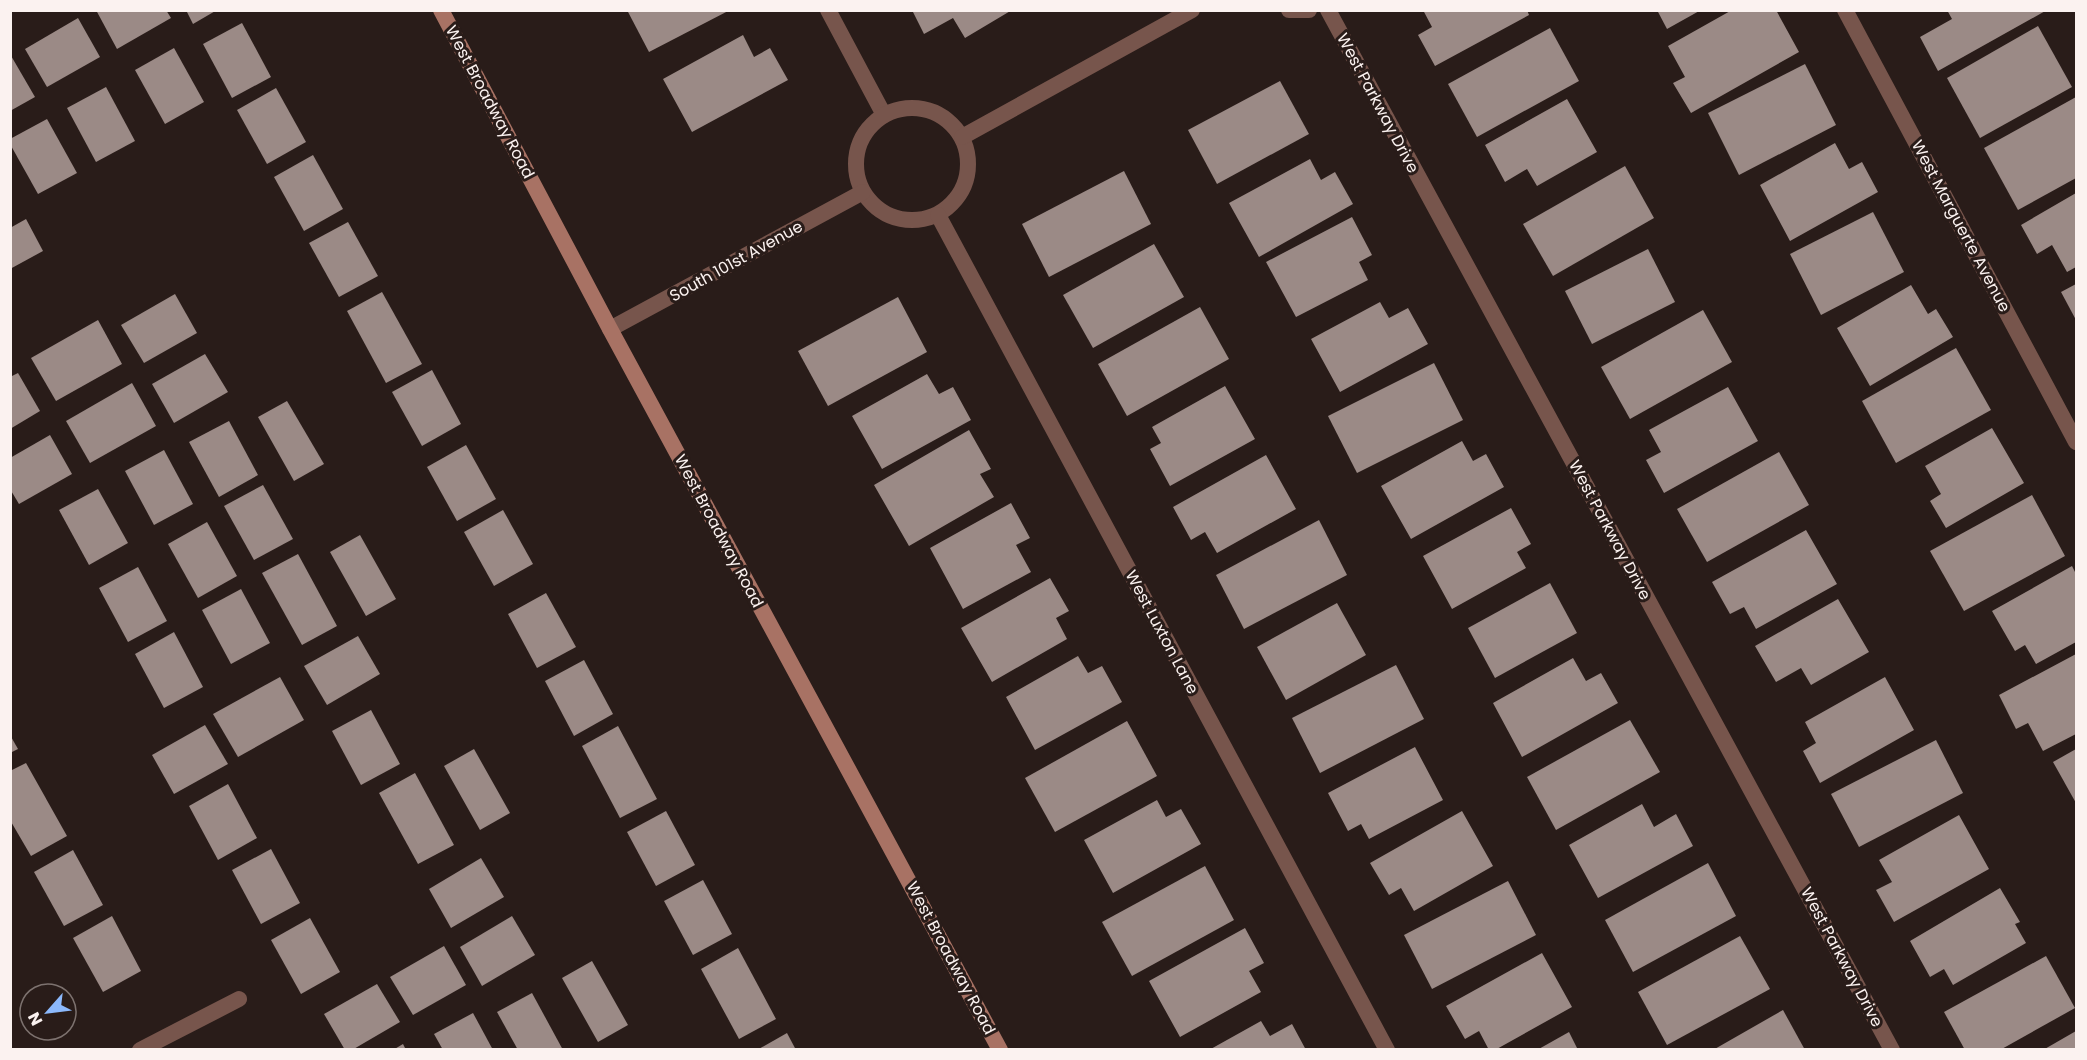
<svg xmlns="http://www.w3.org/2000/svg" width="2087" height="1060" viewBox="0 0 2087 1060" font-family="Poppins,sans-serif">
<rect width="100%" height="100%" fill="#291c19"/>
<g fill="#9b8a86">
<path d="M96,10H166L171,18L117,49Z"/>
<path d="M186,10H217L193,24Z"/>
<path d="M627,10H730L649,52Z"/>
<path d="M912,10H1012L965,38L953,18L924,34Z"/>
<path d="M1423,10H1527L1529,15L1435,66L1418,35L1432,27Z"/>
<path d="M1657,10H1701L1667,29Z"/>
<path d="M1732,10H1776L1799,52L1691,113L1673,83L1685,77L1668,46Z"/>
<path d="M1947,10H2047L1938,71L1920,37L1952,19Z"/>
<path d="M78,18L100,57L47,87L25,49Z"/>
<path d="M242,23L271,77L232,98L203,44Z"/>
<path d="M2038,26L2072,87L1980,138L1947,78Z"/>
<path d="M1550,28L1579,81L1477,137L1448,84Z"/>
<path d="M743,35L754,57L770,48L788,80L692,132L663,79Z"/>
<path d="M174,48L204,102L165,124L135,70Z"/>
<path d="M10,54L35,97L10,111Z"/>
<path d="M1805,64L1836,125L1739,175L1708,113Z"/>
<path d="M1280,81L1309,134L1217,184L1188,130Z"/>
<path d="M106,87L135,141L96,162L67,108Z"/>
<path d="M276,88L306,142L267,164L237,110Z"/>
<path d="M2076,97V178L2018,210L1984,148Z"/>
<path d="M1567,99L1597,152L1537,186L1527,169L1505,182L1485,145Z"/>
<path d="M47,119L77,173L38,194L10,144V139Z"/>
<path d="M1835,143L1849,169L1862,162L1878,192L1790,241L1760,185Z"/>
<path d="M313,155L343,209L304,231L274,177Z"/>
<path d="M1310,159L1321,180L1335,172L1353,204L1259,257L1229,203Z"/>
<path d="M1625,166L1654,218L1553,276L1523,224Z"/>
<path d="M1124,171L1151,224L1049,277L1022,224Z"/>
<path d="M2076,193V267L2067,272L2052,245L2037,254L2021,225Z"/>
<path d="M1873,212L1904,272L1821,315L1790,254Z"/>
<path d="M1352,217L1372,255L1359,262L1368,280L1296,317L1266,262Z"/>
<path d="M26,219L43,251L10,269V228Z"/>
<path d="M348,222L378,276L339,297L309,243Z"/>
<path d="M1154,244L1184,297L1093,348L1063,295Z"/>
<path d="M1648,249L1675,302L1592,344L1565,291Z"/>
<path d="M2076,284V320L2061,292Z"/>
<path d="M1911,285L1928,314L1936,309L1953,337L1870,386L1837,328Z"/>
<path d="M382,292L422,364L386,383L347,311Z"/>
<path d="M175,294L197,333L144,363L121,325Z"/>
<path d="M898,297L927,352L828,406L798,351Z"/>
<path d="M1380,302L1389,318L1408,308L1428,344L1340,392L1311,339Z"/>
<path d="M1200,307L1229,359L1127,416L1098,364Z"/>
<path d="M1703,310L1732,362L1630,419L1601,367Z"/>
<path d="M98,320L122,364L56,401L31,358Z"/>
<path d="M1956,348L1991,410L1896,463L1862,401Z"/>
<path d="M205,354L228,392L174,423L152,384Z"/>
<path d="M1434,363L1463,420L1357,473L1328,416Z"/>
<path d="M432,370L461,424L422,446L392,392Z"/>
<path d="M18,373L40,411L10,429V377Z"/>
<path d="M927,374L939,394L953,387L971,420L882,469L852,416Z"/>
<path d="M132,383L156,426L90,463L66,421Z"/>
<path d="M1225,386L1255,439L1170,486L1150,449L1161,443L1152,427Z"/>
<path d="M1728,387L1758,441L1664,493L1646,460L1661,452L1649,430Z"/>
<path d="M287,401L324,464L294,481L258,417Z"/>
<path d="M229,421L258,475L219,497L189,442Z"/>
<path d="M1992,428L2024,483L1946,528L1930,501L1941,494L1925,466Z"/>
<path d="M969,430L991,469L980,474L994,497L909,546L874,485Z"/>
<path d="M50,435L72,474L19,504L10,489V458Z"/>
<path d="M1462,441L1473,461L1486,454L1504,487L1411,539L1381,486Z"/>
<path d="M466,445L496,499L457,521L427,467Z"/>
<path d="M164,450L193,504L154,525L125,471Z"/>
<path d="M1779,452L1809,505L1707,562L1677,509Z"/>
<path d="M1266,455L1296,509L1217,553L1205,532L1191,540L1173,507Z"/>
<path d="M263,485L293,539L254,560L224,506Z"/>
<path d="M98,489L128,543L89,565L59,510Z"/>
<path d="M2032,495L2065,556L1964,611L1930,551Z"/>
<path d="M1011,503L1030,538L1016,545L1031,572L963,609L930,548Z"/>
<path d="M1511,508L1531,544L1517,552L1526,568L1452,609L1423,556Z"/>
<path d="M503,510L533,564L494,586L464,532Z"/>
<path d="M1319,520L1347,575L1244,629L1216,575Z"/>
<path d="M207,522L237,576L198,598L168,544Z"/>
<path d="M1806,530L1837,584L1756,629L1744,607L1730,614L1712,582Z"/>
<path d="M360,535L396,599L366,616L330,552Z"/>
<path d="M298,554L337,626L302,645L262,573Z"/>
<path d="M2072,566L2076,574V642L2036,664L2025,645L2015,651L1992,611Z"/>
<path d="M138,567L167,621L128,642L99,588Z"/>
<path d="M1050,578L1069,611L1056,618L1067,639L992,682L961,628Z"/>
<path d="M1550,583L1577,633L1495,678L1468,628Z"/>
<path d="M241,589L270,643L231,664L202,610Z"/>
<path d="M546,593L576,647L537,668L508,614Z"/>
<path d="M1838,599L1869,652L1811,685L1801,668L1776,682L1755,646Z"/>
<path d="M1337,603L1366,655L1286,700L1257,647Z"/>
<path d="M174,632L203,687L164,708L135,654Z"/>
<path d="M358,636L380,674L327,705L304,666Z"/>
<path d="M2076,654V734L2043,751L2028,723L2016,729L1999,695Z"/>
<path d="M1078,656L1088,673L1102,666L1122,702L1035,750L1006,697Z"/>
<path d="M1573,658L1586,681L1601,673L1618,703L1522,757L1493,703Z"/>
<path d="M584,660L613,714L574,736L545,681Z"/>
<path d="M1396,665L1424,719L1320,773L1292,718Z"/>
<path d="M280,677L304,720L238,757L213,714Z"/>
<path d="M1885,677L1914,730L1820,783L1803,751L1816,743L1805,722Z"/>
<path d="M371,710L400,764L361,785L332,731Z"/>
<path d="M1630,720L1660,772L1556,830L1527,777Z"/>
<path d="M1127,721L1157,776L1055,832L1025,778Z"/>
<path d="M205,725L228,764L174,794L152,755Z"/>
<path d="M618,726L657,799L620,818L582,746Z"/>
<path d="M10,735L18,749L10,753Z"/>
<path d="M1936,740L1963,793L1859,847L1831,794Z"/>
<path d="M1415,747L1443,800L1369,839L1361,824L1348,831L1328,793Z"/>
<path d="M474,749L510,813L480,830L444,766Z"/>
<path d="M2076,749V803L2053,762Z"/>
<path d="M26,763L67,836L31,856L10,820V771Z"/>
<path d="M415,773L454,845L418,864L379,793Z"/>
<path d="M228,784L257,838L218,860L189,806Z"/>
<path d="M1157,800L1166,817L1181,809L1201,844L1113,893L1084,840Z"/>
<path d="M1642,804L1654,827L1676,814L1693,846L1598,898L1569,845Z"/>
<path d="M666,811L695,865L656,886L627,832Z"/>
<path d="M1462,811L1493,866L1414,911L1401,888L1389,895L1370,863Z"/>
<path d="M1959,815L1989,869L1894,922L1876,890L1892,882L1879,860Z"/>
<path d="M271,849L300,903L261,924L232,870Z"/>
<path d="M73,850L103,905L64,926L34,872Z"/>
<path d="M481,858L504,897L451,928L429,889Z"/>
<path d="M1708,863L1736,916L1633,972L1605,920Z"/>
<path d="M1205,866L1234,920L1132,976L1102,922Z"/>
<path d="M703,880L732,934L693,955L664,901Z"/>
<path d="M1508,881L1536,935L1432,989L1404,935Z"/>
<path d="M2000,888L2020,922L2015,924L2026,943L1953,985L1944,969L1930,977L1910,941Z"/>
<path d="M112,916L141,971L103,992L73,938Z"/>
<path d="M512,916L535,955L482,986L460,947Z"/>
<path d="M310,918L340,972L301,994L271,940Z"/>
<path d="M1245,928L1264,963L1249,971L1261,992L1180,1037L1149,981Z"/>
<path d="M1740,936L1770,989L1667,1045L1638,992Z"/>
<path d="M444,946L466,985L413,1015L390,977Z"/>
<path d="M738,948L776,1019L739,1039L701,969Z"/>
<path d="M1542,953L1572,1007L1495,1050H1489L1479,1031L1465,1039L1446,1006Z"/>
<path d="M2046,956L2075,1008L2000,1050H1965L1944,1012Z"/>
<path d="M592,961L628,1025L598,1042L562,978Z"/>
<path d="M377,984L400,1022L352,1050H345L324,1014Z"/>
<path d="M532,993L563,1050H518L497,1012Z"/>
<path d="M1783,1010L1805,1050H1713Z"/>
<path d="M473,1013L493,1050H443L434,1034Z"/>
<path d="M1261,1021L1270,1036L1292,1024L1306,1050H1209Z"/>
<path d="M2076,1031V1050H2043Z"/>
<path d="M1569,1032L1578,1050H1537Z"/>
<path d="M787,1033L796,1050H757Z"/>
<path d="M403,1044L406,1050H393Z"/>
</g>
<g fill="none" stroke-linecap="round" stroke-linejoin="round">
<g stroke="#77554c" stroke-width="16">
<path d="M828,10L884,115"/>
<path d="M1289,10H1309"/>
<path d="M1328,10L1892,1050"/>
<path d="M1845,10L2076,442"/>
<circle cx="912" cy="164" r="56"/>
<path d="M962,137L1192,10"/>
<path d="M938,215L1387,1050"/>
<path d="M610,329L863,192"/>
<path d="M140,1050L239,999"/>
</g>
<path stroke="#a87264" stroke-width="16" d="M441,10L610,329L1000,1050"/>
</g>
<g text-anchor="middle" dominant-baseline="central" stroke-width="6" stroke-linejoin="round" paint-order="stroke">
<g font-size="16" fill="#fbf2f0" stroke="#291c19">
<text transform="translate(490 102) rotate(62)">West Broadway Road</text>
<text transform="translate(1378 103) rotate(62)">West Parkway Drive</text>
<text transform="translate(1961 226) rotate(62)">West Marguerte Avenue</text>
<text transform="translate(736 261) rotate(-29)">South 101st Avenue</text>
<text transform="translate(1610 530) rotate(62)">West Parkway Drive</text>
<text transform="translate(719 531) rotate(62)">West Broadway Road</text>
<text transform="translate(1162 632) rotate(62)">West Luxton Lane</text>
<text transform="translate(1842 957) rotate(62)">West Parkway Drive</text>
<text transform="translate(951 958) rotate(62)">West Broadway Road</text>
</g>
</g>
<rect width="2087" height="1060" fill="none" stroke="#fbf2f0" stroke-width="24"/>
<g transform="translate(48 1012) rotate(242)"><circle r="28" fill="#291c19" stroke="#7d726f" stroke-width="1.5"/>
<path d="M0-4.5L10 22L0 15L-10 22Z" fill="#8cb9fc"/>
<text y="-9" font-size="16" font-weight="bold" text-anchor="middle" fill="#fbf2f0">N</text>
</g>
</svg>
